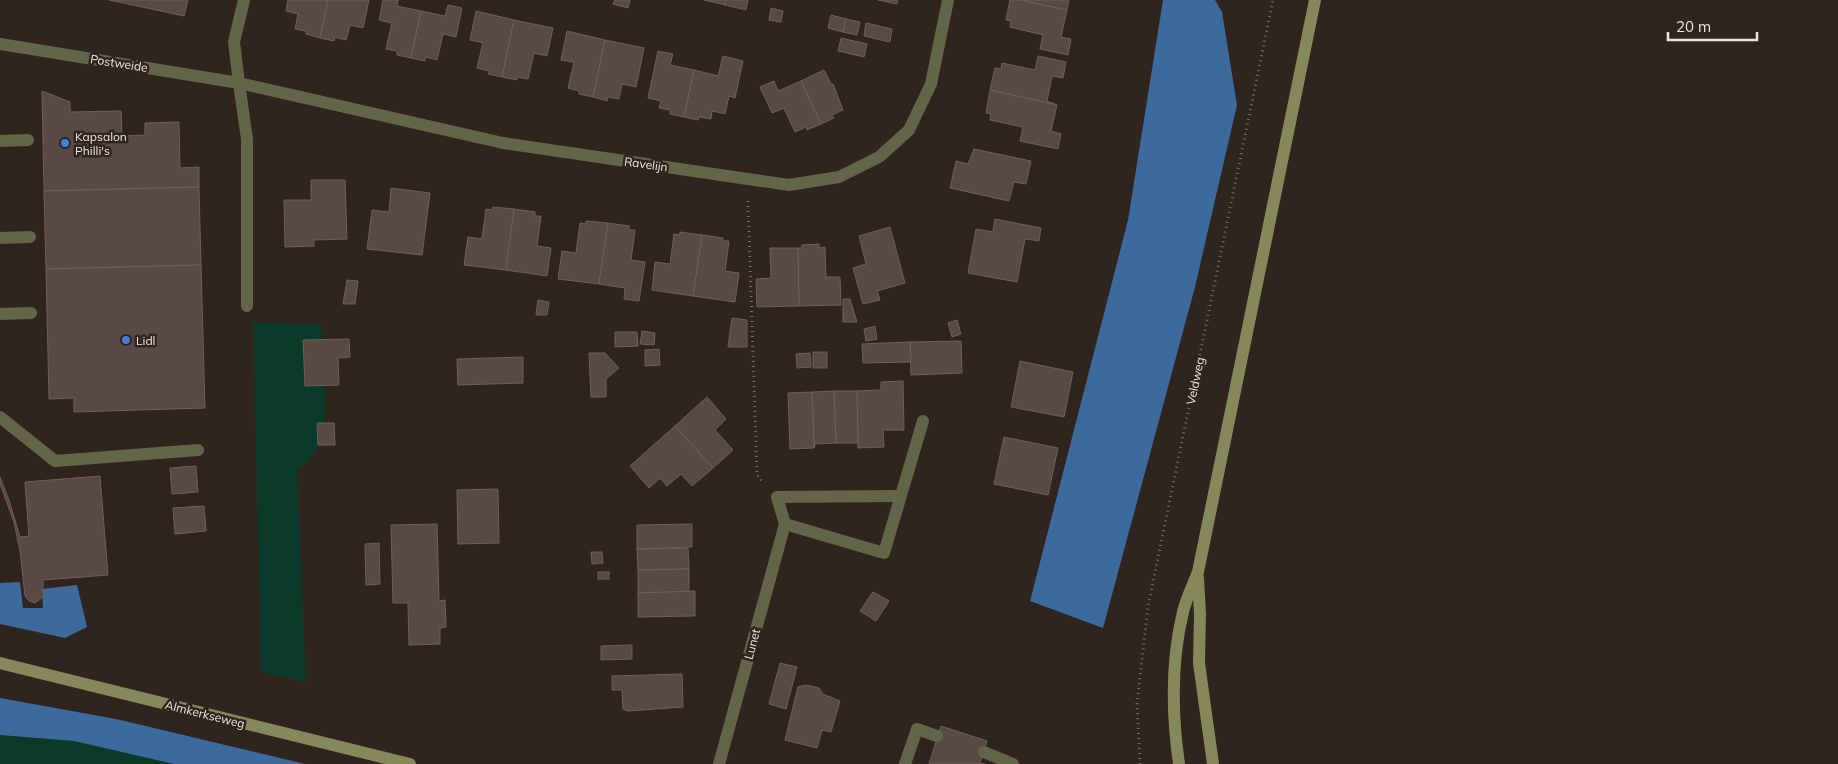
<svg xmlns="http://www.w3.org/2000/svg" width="1838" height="764" viewBox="0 0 1838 764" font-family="Mulish,sans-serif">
<rect width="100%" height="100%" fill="#30241e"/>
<g fill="#0c3a29">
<path d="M253,322L321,324C324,354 331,422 317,448C312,458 306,464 297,471L306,682L261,672Z"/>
<path d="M0,735L74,741L174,764H0Z"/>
</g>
<g fill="#3d6a9c">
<path d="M1163,0H1215L1222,12L1237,105L1195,287L1103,628L1030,601L1128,220Z"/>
<path d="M20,582L23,608H43L42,589L77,585L87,627L65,638L0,624V583Z"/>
<path d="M0,698L116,719L305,764H174L74,741L0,735Z"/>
</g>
<g fill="#574944" stroke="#6d5f59">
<path d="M109,0H188L184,16Z"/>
<path d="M288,0H328L320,38L306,34V31L295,29L298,14L286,11Z"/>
<path d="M328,0H369L363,28L350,25L346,40L335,37L334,41L320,38Z"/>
<path d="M383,0H398L397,6L421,11L411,58L397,55V51L386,49L392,23L379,20Z"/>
<path d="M615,0H630L628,8L613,4Z"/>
<path d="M704,0H726L725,5Z"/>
<path d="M726,0H748L746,10L725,5Z"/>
<path d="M878,0H898L897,4Z"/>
<path d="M1010,0H1021L1067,10L1061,37L1071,39L1068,55L1040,49L1043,35L1010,27L1011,21L1006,20Z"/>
<path d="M1021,0H1069L1067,10Z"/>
<path d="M448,5L462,8L456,37L443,34L437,60L426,57L425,61L411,58L421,11L445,16Z"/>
<path d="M771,8L783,11L781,22L769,20Z"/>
<path d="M476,11L514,20L502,77L488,74L489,71L477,68L483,43L470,40Z"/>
<path d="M831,15L846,19L843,32L828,28Z"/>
<path d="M846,19L860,22L857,35L843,32Z"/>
<path d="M514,20L553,28L547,56L534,53L528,79L517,77V80L502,77Z"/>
<path d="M866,23L892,29L890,42L864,36Z"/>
<path d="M567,31L605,40L593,97L579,94V91L568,88L574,62L561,60Z"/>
<path d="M841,38L867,44L864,57L838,51Z"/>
<path d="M605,40L644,48L636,87L622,84L619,99L608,97L607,101L593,97Z"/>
<path d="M658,51L673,54L670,65L694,70L684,117L670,114V110L659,108L661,101L648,98Z"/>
<path d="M723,56L743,61L735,98L729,96L725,114L712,111L711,119L699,117L698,120L684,117L694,70L718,76Z"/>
<path d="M1038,56L1066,62L1063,78L1052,76L1047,101L1057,105L990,90L995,68L1001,69L1002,63L1035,70Z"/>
<path d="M824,70L831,84H833L843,110L832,115L834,118L821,124L801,81Z"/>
<path d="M774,81L778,91L801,81L821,124L807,130L806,127L795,132L784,108L772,113L760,87Z"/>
<path d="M990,90L1057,105L1051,131L1061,134L1058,149L1020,141L1023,127L990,120L991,114L986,113Z"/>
<path d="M42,91L70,102V112L121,111L122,136L145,135V123L179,122L180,168L199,167V187L44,191Z"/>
<path d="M974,149L1031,161L1026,184L1014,182L1009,201L950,188L956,161L968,164Z"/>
<path d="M311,180H345L347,239L314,240V246L285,247L284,200H311Z"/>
<path d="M199,187L201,265L46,269L44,191Z"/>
<path d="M391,188L430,193L422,255L367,249L372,210L389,212Z"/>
<path d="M493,207L514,209L506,270L464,265L468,237L482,239L486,209L492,210Z"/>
<path d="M514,209L535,212V216H541L537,246L551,248L547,276L506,270Z"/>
<path d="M995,219L1041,228L1039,241L1025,239L1017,282L968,273L976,229L993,232Z"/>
<path d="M586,221L608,223L599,284L558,279L562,251L576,253L580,223L586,224Z"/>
<path d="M608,223L629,226V230H635L631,260L645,262L639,301L624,299L625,288L599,284Z"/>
<path d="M890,227L905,283L877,291L880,300L863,304L853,268L866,264L859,236Z"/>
<path d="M680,232L702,235L693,296L652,290L655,262L670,264L674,234L680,235Z"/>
<path d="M702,235L723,238V241H729L725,271L739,273L735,302L693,296Z"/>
<path d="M819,244V248L825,247L826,277H840L841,305L799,306L798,248H802V245Z"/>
<path d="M770,248H798L799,306L757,307L756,279L771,278Z"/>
<path d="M201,265L205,408L74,412V398L49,399L46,269Z"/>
<path d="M347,280L358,281L355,304H343Z"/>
<path d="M843,299H850L857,322H843Z"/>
<path d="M538,300L549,302L547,315H536Z"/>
<path d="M732,318L747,320V347H728Z"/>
<path d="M957,320L961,334L952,337L948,323Z"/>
<path d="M875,326L877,339L866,341L864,329Z"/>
<path d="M642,331L655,333L654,345L640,344Z"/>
<path d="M615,332H637L638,346L615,347Z"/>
<path d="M349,339L350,357L338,358L339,385L305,386L303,340Z"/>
<path d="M961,341L962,373L911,375L910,342Z"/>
<path d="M910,342L911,362L863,363L862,344Z"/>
<path d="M659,349L660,365L645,366V350Z"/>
<rect x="813" y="352" width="14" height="16"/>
<path d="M589,353H605L619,368L606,379V397H591Z"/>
<path d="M810,353L811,367L797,368L796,354Z"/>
<path d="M523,357V383L458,385L457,359Z"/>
<path d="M1020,361L1073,372L1064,417L1011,407Z"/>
<path d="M903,381L904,430H883L884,447L858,448L857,391L881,390V382Z"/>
<path d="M834,391H857L858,443H836Z"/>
<path d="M834,391L836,443L815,444L814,448L812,392Z"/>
<path d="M812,392L814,448L790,449L788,393Z"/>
<path d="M707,397L726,419L715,430L733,450L713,468L675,426Z"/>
<path d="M317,423H334L335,445H318Z"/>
<path d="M675,426L713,468L692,486L681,474L667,486L660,478L649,488L630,466Z"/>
<path d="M1004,437L1058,448L1048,495L994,484Z"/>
<path d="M196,466L198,492L172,494L170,468Z"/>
<path d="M100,476L108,575L43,580V597L35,603L29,601L25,596L20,551L14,522L0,484V477L9,500L20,537L29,536L25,482Z"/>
<path d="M498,489L499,543L458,544L457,490Z"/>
<path d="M204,506L206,531L175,534L173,508Z"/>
<path d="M437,524L439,601L445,600L446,627L440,628V644L409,645L408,603H393L391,525Z"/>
<path d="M692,524V547L637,549V525Z"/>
<path d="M379,543L380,584L366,585L365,544Z"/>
<path d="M688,548L689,569L638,570L637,549Z"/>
<path d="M591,552H602L603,563L592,564Z"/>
<path d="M689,569V592L638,593V570Z"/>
<rect x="598" y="572" width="11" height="7"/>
<path d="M695,591V616L638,617V593Z"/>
<path d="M873,592L889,601L876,621L860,611Z"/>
<path d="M632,645V659L601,660V646Z"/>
<path d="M780,663L797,667L786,709L769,704Z"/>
<path d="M682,674L683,707L628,711L623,709L622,690H612V676Z"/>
<path d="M806,685L819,688L823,694L840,701L831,732L822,730L817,748L785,740L798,687Z"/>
<path d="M941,726L987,741L980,763L985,764H929Z"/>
</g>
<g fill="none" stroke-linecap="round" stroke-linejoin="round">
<g stroke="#7a6f6a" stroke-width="3" stroke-dasharray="1 4" stroke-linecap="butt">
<path d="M748,201L757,475L763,482"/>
<path d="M1140,764L1137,704L1148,606L1273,0"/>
</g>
<g stroke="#636549" stroke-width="12">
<path d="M239,83L247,139V306"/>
<path d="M0,141L28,140"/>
<path d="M0,238L30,237"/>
<path d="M0,314L31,313"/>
<path d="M984,752L1013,764"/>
<path d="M905,764L917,729L937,736"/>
</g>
<g stroke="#636549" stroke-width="12">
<path d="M0,44L239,83L503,143L789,185L839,177L879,157L909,130L931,84L948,0"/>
<path d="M239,83L234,42L244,0"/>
<path d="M0,417L55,461L198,450"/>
<path d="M785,524L777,497L900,496"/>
<path d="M719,764L785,524L884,553L923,421"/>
</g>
<g stroke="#85885a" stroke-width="12">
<path d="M1198,578L1200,614L1199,663L1213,764"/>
<path d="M0,663L410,764"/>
<path d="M1179,764C1172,715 1171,661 1183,612C1186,599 1193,585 1198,572L1315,0"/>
</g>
</g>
<g fill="#3f7fe0" stroke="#30241e" stroke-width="2">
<circle cx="65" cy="143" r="5"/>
<circle cx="126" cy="340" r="5"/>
</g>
<g text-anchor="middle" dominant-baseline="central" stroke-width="5" stroke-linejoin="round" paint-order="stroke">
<g font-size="12" fill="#efe6e3" stroke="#30241e">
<text transform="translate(119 63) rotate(9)">Postweide</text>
<text transform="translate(646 164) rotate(8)">Ravelijn</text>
<text transform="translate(1195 381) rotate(-78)">Veldweg</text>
<text transform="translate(752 644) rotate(-75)">Lunet</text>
<text transform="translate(205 714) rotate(14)">Almkerkseweg</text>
</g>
<g font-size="12" fill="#efe6e3" stroke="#30241e" text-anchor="start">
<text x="75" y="136">Kapsalon<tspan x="75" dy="14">Philli's</tspan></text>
<text x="136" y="340">Lidl</text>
</g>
</g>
<path d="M1668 32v8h89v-8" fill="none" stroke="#efe6e3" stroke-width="2.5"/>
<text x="1676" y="32" font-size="15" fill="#efe6e3" stroke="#30241e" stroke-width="4" paint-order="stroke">20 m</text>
</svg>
